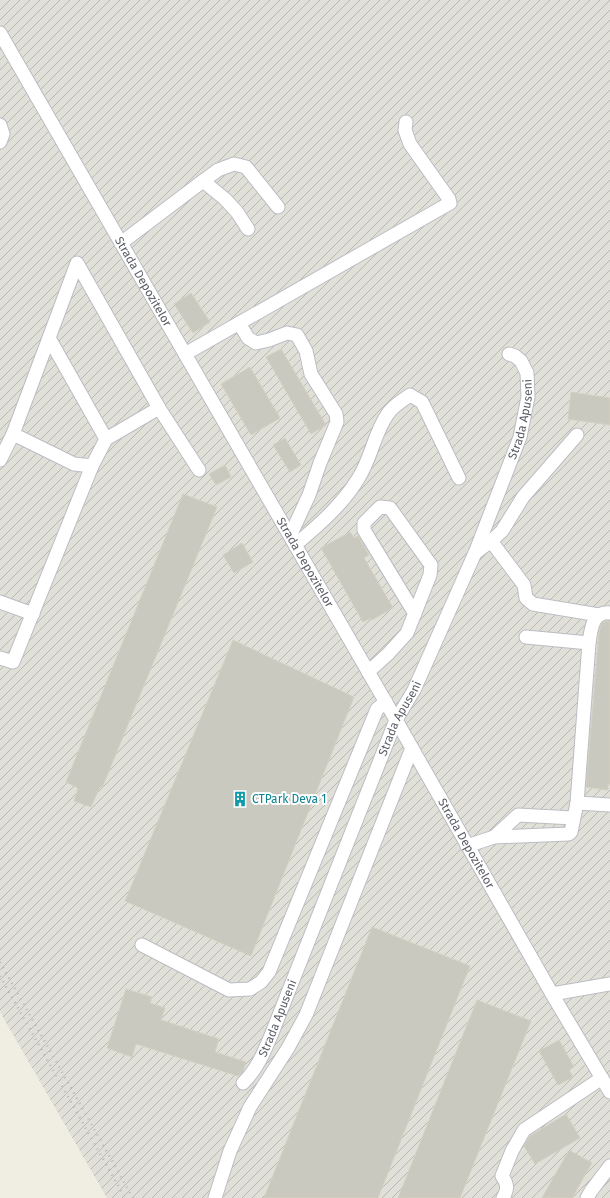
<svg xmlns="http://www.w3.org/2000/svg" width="610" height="1198" viewBox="0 0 610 1198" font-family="'Fira Sans',sans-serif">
<defs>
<pattern id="industrial-furrows" width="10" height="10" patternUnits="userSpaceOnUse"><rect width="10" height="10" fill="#e0e0d8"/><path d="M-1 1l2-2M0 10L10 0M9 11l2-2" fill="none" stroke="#b9b9b3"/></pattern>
</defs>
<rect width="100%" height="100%" fill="#f0eee3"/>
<path fill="url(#industrial-furrows)" d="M0,0H610V1198H107L0,1012Z"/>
<g fill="#cac9c0" stroke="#d5d1c1">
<path d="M191,293L210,322L193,333L174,304Z"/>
<path d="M281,349L326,425L311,434L266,357Z"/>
<path d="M250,367L280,418L251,435L221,384Z"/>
<path d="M571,392L610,398V425L568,419Z"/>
<path d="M285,438L301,465L290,472L273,445Z"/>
<path d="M225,465L231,477L216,485L209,474Z"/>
<path d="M183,494L217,507L102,788L100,787L91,807L74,801L78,788L66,782Z"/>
<path d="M350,532L354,538L358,536L369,555L364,558L393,608L372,620L371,618L363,622L321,548Z"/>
<path d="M242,543L253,562L234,573L223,555Z"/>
<path d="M610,621V785L608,784V790L586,787L599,632L602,623L606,621Z"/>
<path d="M233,640L354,697L251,956L125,901Z"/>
<path d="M372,927L470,966L378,1198H264Z"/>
<path d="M126,989L152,997L150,1003L165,1008L161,1020L219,1039L215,1052L246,1062L243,1072L238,1076L136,1044L132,1057L107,1048Z"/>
<path d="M477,1000L531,1021L460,1198H398Z"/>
<path d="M559,1040L574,1067L569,1070L573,1077L558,1085L539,1051Z"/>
<path d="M566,1114L580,1138L535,1164L524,1146L530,1136Z"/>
<path d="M569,1150L592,1163L572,1198H542Z"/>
</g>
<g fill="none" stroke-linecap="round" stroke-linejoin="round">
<defs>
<g id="minor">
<path id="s1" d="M0,33L396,720L552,994L610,1092"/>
<path d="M0,125L3,134L0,142"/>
<path d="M203,181L218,170L234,164L246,167L278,207"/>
<path d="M121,243L203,181L225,199L237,212L248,229"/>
<path d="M239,323L248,338L256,343L269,340L287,333L297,335L306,351L311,374L336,414L337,422L320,463L309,495L290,536"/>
<path d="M49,338L106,439"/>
<path d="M185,354L450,203L449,199L410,144L405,130L406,122"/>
<path d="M0,460L13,434"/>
<path d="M92,466L74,464L13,434L77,263L159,408"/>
<path d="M491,541L524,585L526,598L533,604L599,615"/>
<path d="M295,545C319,525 342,505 358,479C371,459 374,434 387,415C392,406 402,401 410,395L422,402L459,478"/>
<path d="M475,553L491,541L502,531L523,497L577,435"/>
<path d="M0,602L33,614"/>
<path d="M526,637L589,643"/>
<path d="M0,658L13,662L92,466L106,439L159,408L199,470"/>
<path d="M368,672L388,654L407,633L430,575L431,565L390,508L380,507L364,523V530L415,614"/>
<path d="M577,803L610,805"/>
<path d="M494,837L518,815L573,818"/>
<path d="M467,846L494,837L569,834L571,832L577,803L589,643C591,630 592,611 610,613"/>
<path d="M142,945L229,990L250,989L261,982L269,972L377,709L386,702"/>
<path d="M552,994L610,984"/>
<path id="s2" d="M243,1083C258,1068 264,1052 272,1033L396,720L414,690L475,553L520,437L528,397L527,373L521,361L515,356L509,354"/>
<path d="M215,1198L230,1151L250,1107L288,1048L306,1015L412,748"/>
<path d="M503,1198C508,1189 508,1185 502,1176L512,1151L524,1130L602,1078"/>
<path d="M587,1198L591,1191L610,1166"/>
</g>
</defs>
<use href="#minor" stroke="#bbbdc4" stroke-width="15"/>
<use href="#minor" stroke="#fff" stroke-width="13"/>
<g stroke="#b7b7b9" stroke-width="2.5" stroke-dasharray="1 5" stroke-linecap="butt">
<path d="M0,962L133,1198"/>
<path d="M0,976L125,1198"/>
</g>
</g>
<defs>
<symbol id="building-bare" viewBox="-9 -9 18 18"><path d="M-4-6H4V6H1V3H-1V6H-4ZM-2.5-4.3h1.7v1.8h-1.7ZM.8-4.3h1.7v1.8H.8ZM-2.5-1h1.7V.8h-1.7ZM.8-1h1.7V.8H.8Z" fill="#0f9aa8" stroke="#fff" stroke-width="2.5" paint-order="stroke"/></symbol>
</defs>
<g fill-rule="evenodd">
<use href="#building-bare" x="229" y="788" width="22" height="22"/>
</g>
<g text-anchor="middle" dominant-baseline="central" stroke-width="4" stroke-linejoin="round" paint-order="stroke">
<g font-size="12" fill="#5b5e66" stroke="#fff">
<text stroke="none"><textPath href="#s1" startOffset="287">Strada Depozitelor</textPath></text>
<text stroke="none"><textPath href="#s2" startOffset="722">Strada Apuseni</textPath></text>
<text stroke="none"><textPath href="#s1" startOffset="611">Strada Depozitelor</textPath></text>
<text stroke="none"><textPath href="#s2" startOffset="398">Strada Apuseni</textPath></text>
<text stroke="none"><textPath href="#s1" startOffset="935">Strada Depozitelor</textPath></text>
<text stroke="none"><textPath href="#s2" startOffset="74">Strada Apuseni</textPath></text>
</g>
<g font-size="12" fill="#0d838f" stroke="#fff" text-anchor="start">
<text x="252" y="799">CTPark Deva 1</text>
</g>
</g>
</svg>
